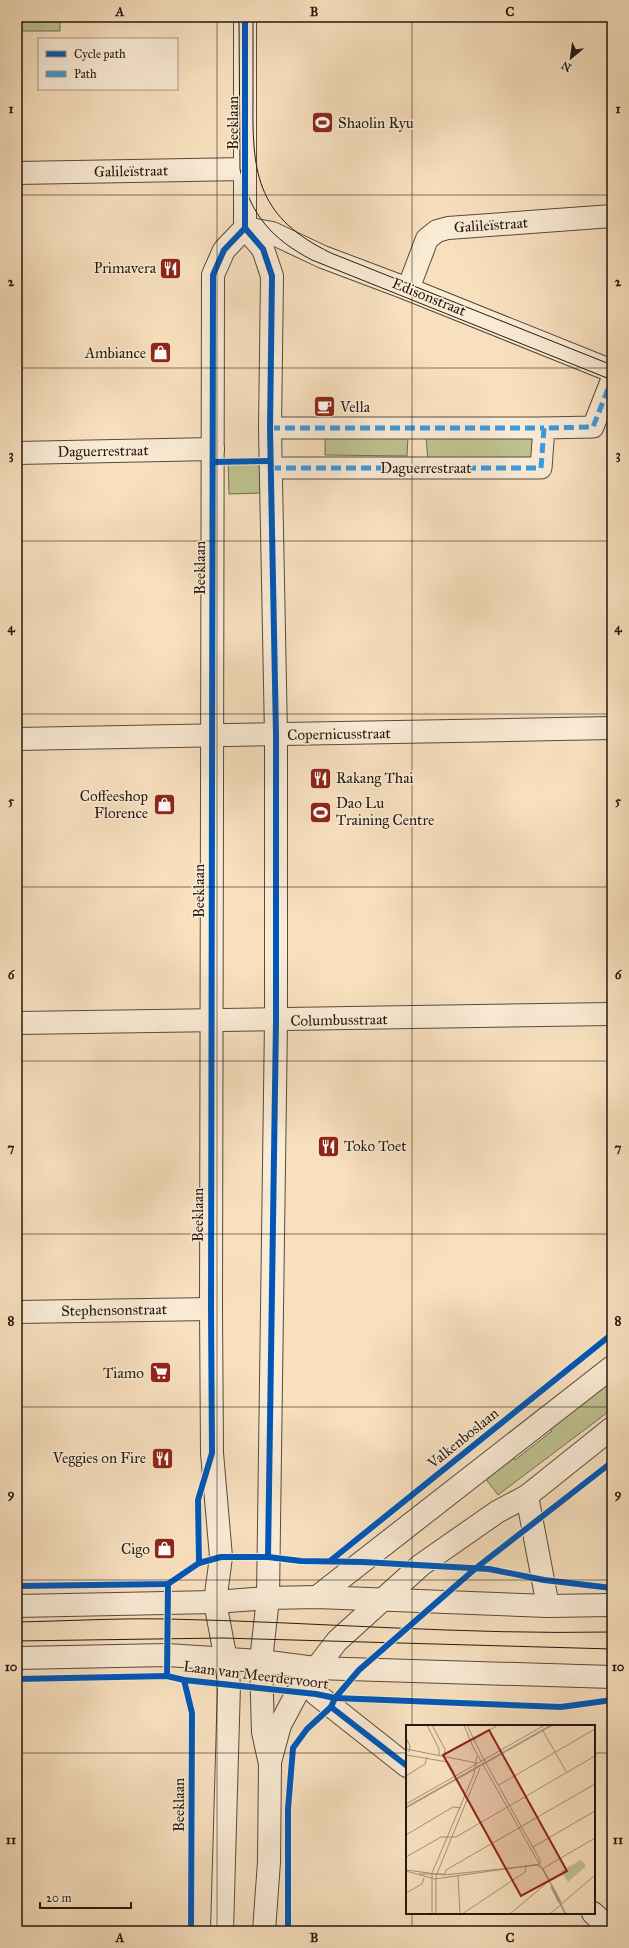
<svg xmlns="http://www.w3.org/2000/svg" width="629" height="1948" viewBox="0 0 629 1948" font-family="'IM FELL Great Primer',serif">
<rect width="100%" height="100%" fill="#f8e0bf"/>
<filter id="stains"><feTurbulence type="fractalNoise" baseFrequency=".005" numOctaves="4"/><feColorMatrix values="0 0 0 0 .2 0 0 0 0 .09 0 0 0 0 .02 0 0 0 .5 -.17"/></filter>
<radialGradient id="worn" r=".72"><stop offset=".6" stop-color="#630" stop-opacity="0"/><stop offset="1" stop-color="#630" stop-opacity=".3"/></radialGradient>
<g fill="#bfc291" stroke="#716d50">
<rect x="17" y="17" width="43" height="14"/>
<path d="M426,435H538V462L428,463Z"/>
<path d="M325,437H408L407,456L325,455Z"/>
<path d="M228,461H260L261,493L229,494Z"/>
<path d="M612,1379V1409L498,1495L485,1478L511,1455L515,1460L552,1431L548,1426Z"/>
</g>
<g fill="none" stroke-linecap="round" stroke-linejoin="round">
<defs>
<g id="pedestrian">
<path d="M270,428H544"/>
<path d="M271,468H541L544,428L593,427L612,379"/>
</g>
<g id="minor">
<path d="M17,173L245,169"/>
<path d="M245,228L272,233L323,257L408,289L612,371"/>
<path d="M408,289L427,239L437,231L448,228L612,216"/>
<path d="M17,453L213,449"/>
<path d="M17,739L612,728"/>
<path d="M17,1023L612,1014"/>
<path d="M17,1312L211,1309"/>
<path d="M315,1668L316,1694L407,1766"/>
<path d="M593,1913L612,1931"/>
</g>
<g id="tertiary">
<path d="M245,228L263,249L272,276L270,428L276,735V1021L268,1598L261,1661L263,1732L270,1764L269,1862L264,1931"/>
<path d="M527,1496L548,1606"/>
<path d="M317,1597L612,1367"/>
<path d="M17,1606L215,1602L268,1598L317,1597L548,1606L612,1605"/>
<path d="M17,1658L167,1655L261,1661L315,1668L612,1677"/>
<path d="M271,1758L280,1725L297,1693L337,1641L421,1565L497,1512L527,1496L612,1428"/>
<path d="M222,1931L229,1685L226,1660L215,1602L221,1557L212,1453L211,1309L213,275L224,250L245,228V17"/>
</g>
</defs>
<use href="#pedestrian" stroke="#584a3c" stroke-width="23"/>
<use href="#minor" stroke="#584a3c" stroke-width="24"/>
<use href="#tertiary" stroke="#584a3c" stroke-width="24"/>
<use href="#pedestrian" stroke="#faebd5" stroke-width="21"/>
<use href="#minor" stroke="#faebd5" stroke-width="22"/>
<use href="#tertiary" stroke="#faebd5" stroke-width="22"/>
<g stroke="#231810" stroke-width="1">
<path d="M239,17L240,169C250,215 272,239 312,260L612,380"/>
<path d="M253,17C253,46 253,74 253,103C252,177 259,218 331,253L612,365"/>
<path d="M17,1622C67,1621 118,1618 168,1619C316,1622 464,1635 612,1632"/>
<path d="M17,1641L222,1638L612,1649"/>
</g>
<g stroke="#3c9ade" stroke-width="5" stroke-dasharray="10 5" stroke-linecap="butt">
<path d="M270,428H544"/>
<path d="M271,468H541L544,428L593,427L612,379"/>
</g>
<defs>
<g id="cycleway">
<path d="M245,228L263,249L272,276L270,428L276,735V1021L268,1557"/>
<path d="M213,462L270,461"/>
<path d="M330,1561L612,1334"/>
<path d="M199,1563L198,1500L212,1453L211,1309L213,275L224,250L245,228V17"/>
<path d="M17,1586L168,1584L199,1563L221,1557H268L301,1561L363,1562L489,1569L544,1580L612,1588"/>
<path d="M167,1676L168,1584"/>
<path d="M17,1679L167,1676L184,1680L316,1694L335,1698L561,1707L612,1700"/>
<path d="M184,1680L192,1713L191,1931"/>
<path d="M331,1707L407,1766"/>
<path d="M288,1931V1809L293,1748L307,1729L331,1707L335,1698L359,1670L476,1568L612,1462"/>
</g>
</defs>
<use href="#cycleway" stroke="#faebd5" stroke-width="8"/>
<use href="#cycleway" stroke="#0057b8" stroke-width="6"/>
</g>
<path fill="none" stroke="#231810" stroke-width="1" stroke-opacity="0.55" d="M217,17V1931M412,17V1726M17,195H612M17,368H612M17,541H612M17,714H612M17,887H612M17,1061H612M17,1234H612M17,1407H612M17,1580H612M17,1753H407M594,1753H612M412,1913V1931"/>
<defs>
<symbol id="stadium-square" viewBox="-11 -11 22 22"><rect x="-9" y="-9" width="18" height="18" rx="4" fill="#8f2418" stroke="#faebd5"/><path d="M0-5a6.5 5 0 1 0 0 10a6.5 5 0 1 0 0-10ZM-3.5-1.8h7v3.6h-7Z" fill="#fff"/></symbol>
<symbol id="restaurant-square" viewBox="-11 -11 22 22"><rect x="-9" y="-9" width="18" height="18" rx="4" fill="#8f2418" stroke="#faebd5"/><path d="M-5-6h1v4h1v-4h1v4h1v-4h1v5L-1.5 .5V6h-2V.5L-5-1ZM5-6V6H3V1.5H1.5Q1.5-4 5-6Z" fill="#fff"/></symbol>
<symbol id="shop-square" viewBox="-11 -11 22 22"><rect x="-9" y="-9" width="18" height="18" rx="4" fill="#8f2418" stroke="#faebd5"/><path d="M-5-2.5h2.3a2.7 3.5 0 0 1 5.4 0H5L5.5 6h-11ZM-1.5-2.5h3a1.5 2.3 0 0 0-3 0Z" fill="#fff"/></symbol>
<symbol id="cafe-square" viewBox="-11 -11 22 22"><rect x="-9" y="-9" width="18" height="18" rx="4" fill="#8f2418" stroke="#faebd5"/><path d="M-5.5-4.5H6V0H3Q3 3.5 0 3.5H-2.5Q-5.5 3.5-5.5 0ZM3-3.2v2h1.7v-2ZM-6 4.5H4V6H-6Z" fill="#fff"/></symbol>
<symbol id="supermarket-square" viewBox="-11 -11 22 22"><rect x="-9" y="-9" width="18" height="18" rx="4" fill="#8f2418" stroke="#faebd5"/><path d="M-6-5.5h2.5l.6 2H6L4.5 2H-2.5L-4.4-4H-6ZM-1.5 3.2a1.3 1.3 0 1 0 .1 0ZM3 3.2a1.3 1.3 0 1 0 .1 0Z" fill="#fff"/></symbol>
</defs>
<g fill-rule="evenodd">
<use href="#stadium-square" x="310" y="110" width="25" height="25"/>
<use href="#restaurant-square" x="158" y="256" width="25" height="25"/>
<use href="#shop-square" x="148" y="340" width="25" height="25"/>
<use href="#cafe-square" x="312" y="394" width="25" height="25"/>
<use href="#restaurant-square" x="308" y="766" width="25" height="25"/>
<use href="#shop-square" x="152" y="792" width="25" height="25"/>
<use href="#stadium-square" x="308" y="800" width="25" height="25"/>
<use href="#restaurant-square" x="316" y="1134" width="25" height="25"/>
<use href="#supermarket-square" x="148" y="1360" width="25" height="25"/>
<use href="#restaurant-square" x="150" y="1446" width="25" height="25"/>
<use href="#shop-square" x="152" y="1536" width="25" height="25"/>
</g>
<g text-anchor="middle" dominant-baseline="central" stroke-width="3" stroke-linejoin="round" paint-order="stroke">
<g font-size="15" fill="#231810" stroke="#faebd5">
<text transform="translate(233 123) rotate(-90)">Beeklaan</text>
<text transform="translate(131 171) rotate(-1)">Galileïstraat</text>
<text transform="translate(491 225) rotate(-4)">Galileïstraat</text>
<text transform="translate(429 297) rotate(22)">Edisonstraat</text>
<text transform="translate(103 451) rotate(-1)">Daguerrestraat</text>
<text x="426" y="468">Daguerrestraat</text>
<text transform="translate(200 568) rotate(-90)">Beeklaan</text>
<text transform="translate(339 734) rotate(-1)">Copernicusstraat</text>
<text transform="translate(199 891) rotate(-90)">Beeklaan</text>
<text transform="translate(339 1020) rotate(-1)">Columbusstraat</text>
<text transform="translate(198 1215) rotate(-90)">Beeklaan</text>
<text transform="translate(114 1310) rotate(-1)">Stephensonstraat</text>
<text transform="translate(463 1438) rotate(-39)">Valkenboslaan</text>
<text transform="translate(256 1675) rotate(7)">Laan van Meerdervoort</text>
<text transform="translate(179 1805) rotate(-90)">Beeklaan</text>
</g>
<g font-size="15" fill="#231810" stroke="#faebd5" text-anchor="end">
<text x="338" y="123" text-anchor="start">Shaolin Ryu</text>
<text x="156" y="268">Primavera</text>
<text x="146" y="353">Ambiance</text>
<text x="340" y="407" text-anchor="start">Vella</text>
<text x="336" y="778" text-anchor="start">Rakang Thai</text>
<text x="148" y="796">Coffeeshop<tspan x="148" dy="17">Florence</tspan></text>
<text x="336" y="803" text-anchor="start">Dao Lu<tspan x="336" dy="17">Training Centre</tspan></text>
<text x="344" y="1146" text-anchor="start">Toko Toet</text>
<text x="144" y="1373">Tiamo</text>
<text x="146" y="1458">Veggies on Fire</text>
<text x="150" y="1549">Cigo</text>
</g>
</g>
<g transform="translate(406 1725)">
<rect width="189" height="189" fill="#f8e0bf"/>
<path d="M175,135L180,141L162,157L155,146Z" fill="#bfc291"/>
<path fill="none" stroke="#a39079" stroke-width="1" d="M21,0L33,24V31M26,0L39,24L38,32M58,0L67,22L143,156L159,189M61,0L77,33L134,135V139M137,6L161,48M0,13L4,21L3,27M67,15L92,0M0,24L71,38M0,30L42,37L49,49M0,51L19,39L21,32M93,60L189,4M0,79L139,0M0,82L145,0M0,83L147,0M0,110L47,82L55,83M127,122L189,86M0,132L35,112H50L189,31M136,144L189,113M0,145L38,150L132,140L138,145L160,189M0,146L29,154L134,139M13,149H39M39,149L40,145L189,59M52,150L54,189M146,160L155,177M145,162L153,178M0,168L16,159L18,153M26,189V148L68,49L71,31M30,189V151L74,43M56,189L119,147L120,141M104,189L143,156M144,189L189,150"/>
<path fill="#8f2418" fill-opacity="0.15" stroke="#8f2418" stroke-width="2" d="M83,5L161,146L115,171L37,30Z"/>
<rect width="189" height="189" fill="none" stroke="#231810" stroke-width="2"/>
</g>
<rect width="629" height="1948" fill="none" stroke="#f8e0bf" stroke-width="44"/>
<rect x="38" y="38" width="140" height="52" fill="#faebd5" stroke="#a49786"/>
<rect x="46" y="51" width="20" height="6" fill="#0057b8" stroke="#a49786"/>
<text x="74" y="58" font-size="12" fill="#231810">Cycle path</text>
<rect x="46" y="71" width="20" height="6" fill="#3c9ade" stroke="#a49786"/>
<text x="74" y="78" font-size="12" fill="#231810">Path</text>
<g transform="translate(571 58) rotate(209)" stroke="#faebd5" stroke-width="3" paint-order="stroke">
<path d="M0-3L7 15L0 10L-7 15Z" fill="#231810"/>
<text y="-6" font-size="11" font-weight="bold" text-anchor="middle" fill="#231810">N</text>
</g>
<path d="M40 1902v6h91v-6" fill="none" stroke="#231810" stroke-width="2"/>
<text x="46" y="1902" font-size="12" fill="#231810" stroke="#faebd5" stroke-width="3" paint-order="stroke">20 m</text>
<rect x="22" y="22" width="585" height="1904" fill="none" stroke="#231810" stroke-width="1.5"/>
<g font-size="13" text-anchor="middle" font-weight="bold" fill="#231810">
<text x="120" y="16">A</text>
<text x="314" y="16">B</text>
<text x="510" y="16">C</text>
<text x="11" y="113">1</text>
<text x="618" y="113">1</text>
<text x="11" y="286">2</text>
<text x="618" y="286">2</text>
<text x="11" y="459">3</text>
<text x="618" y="459">3</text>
<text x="11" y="632">4</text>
<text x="618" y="632">4</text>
<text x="11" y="805">5</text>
<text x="618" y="805">5</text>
<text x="11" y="979">6</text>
<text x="618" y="979">6</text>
<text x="11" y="1152">7</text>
<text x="618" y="1152">7</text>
<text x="11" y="1325">8</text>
<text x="618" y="1325">8</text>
<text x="11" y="1498">9</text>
<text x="618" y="1498">9</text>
<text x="11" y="1671">10</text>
<text x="618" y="1671">10</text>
<text x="11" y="1844">11</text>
<text x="618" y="1844">11</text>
<text x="120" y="1942">A</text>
<text x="314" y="1942">B</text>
<text x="510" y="1942">C</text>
</g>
<rect width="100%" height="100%" filter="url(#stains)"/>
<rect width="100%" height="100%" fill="url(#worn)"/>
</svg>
